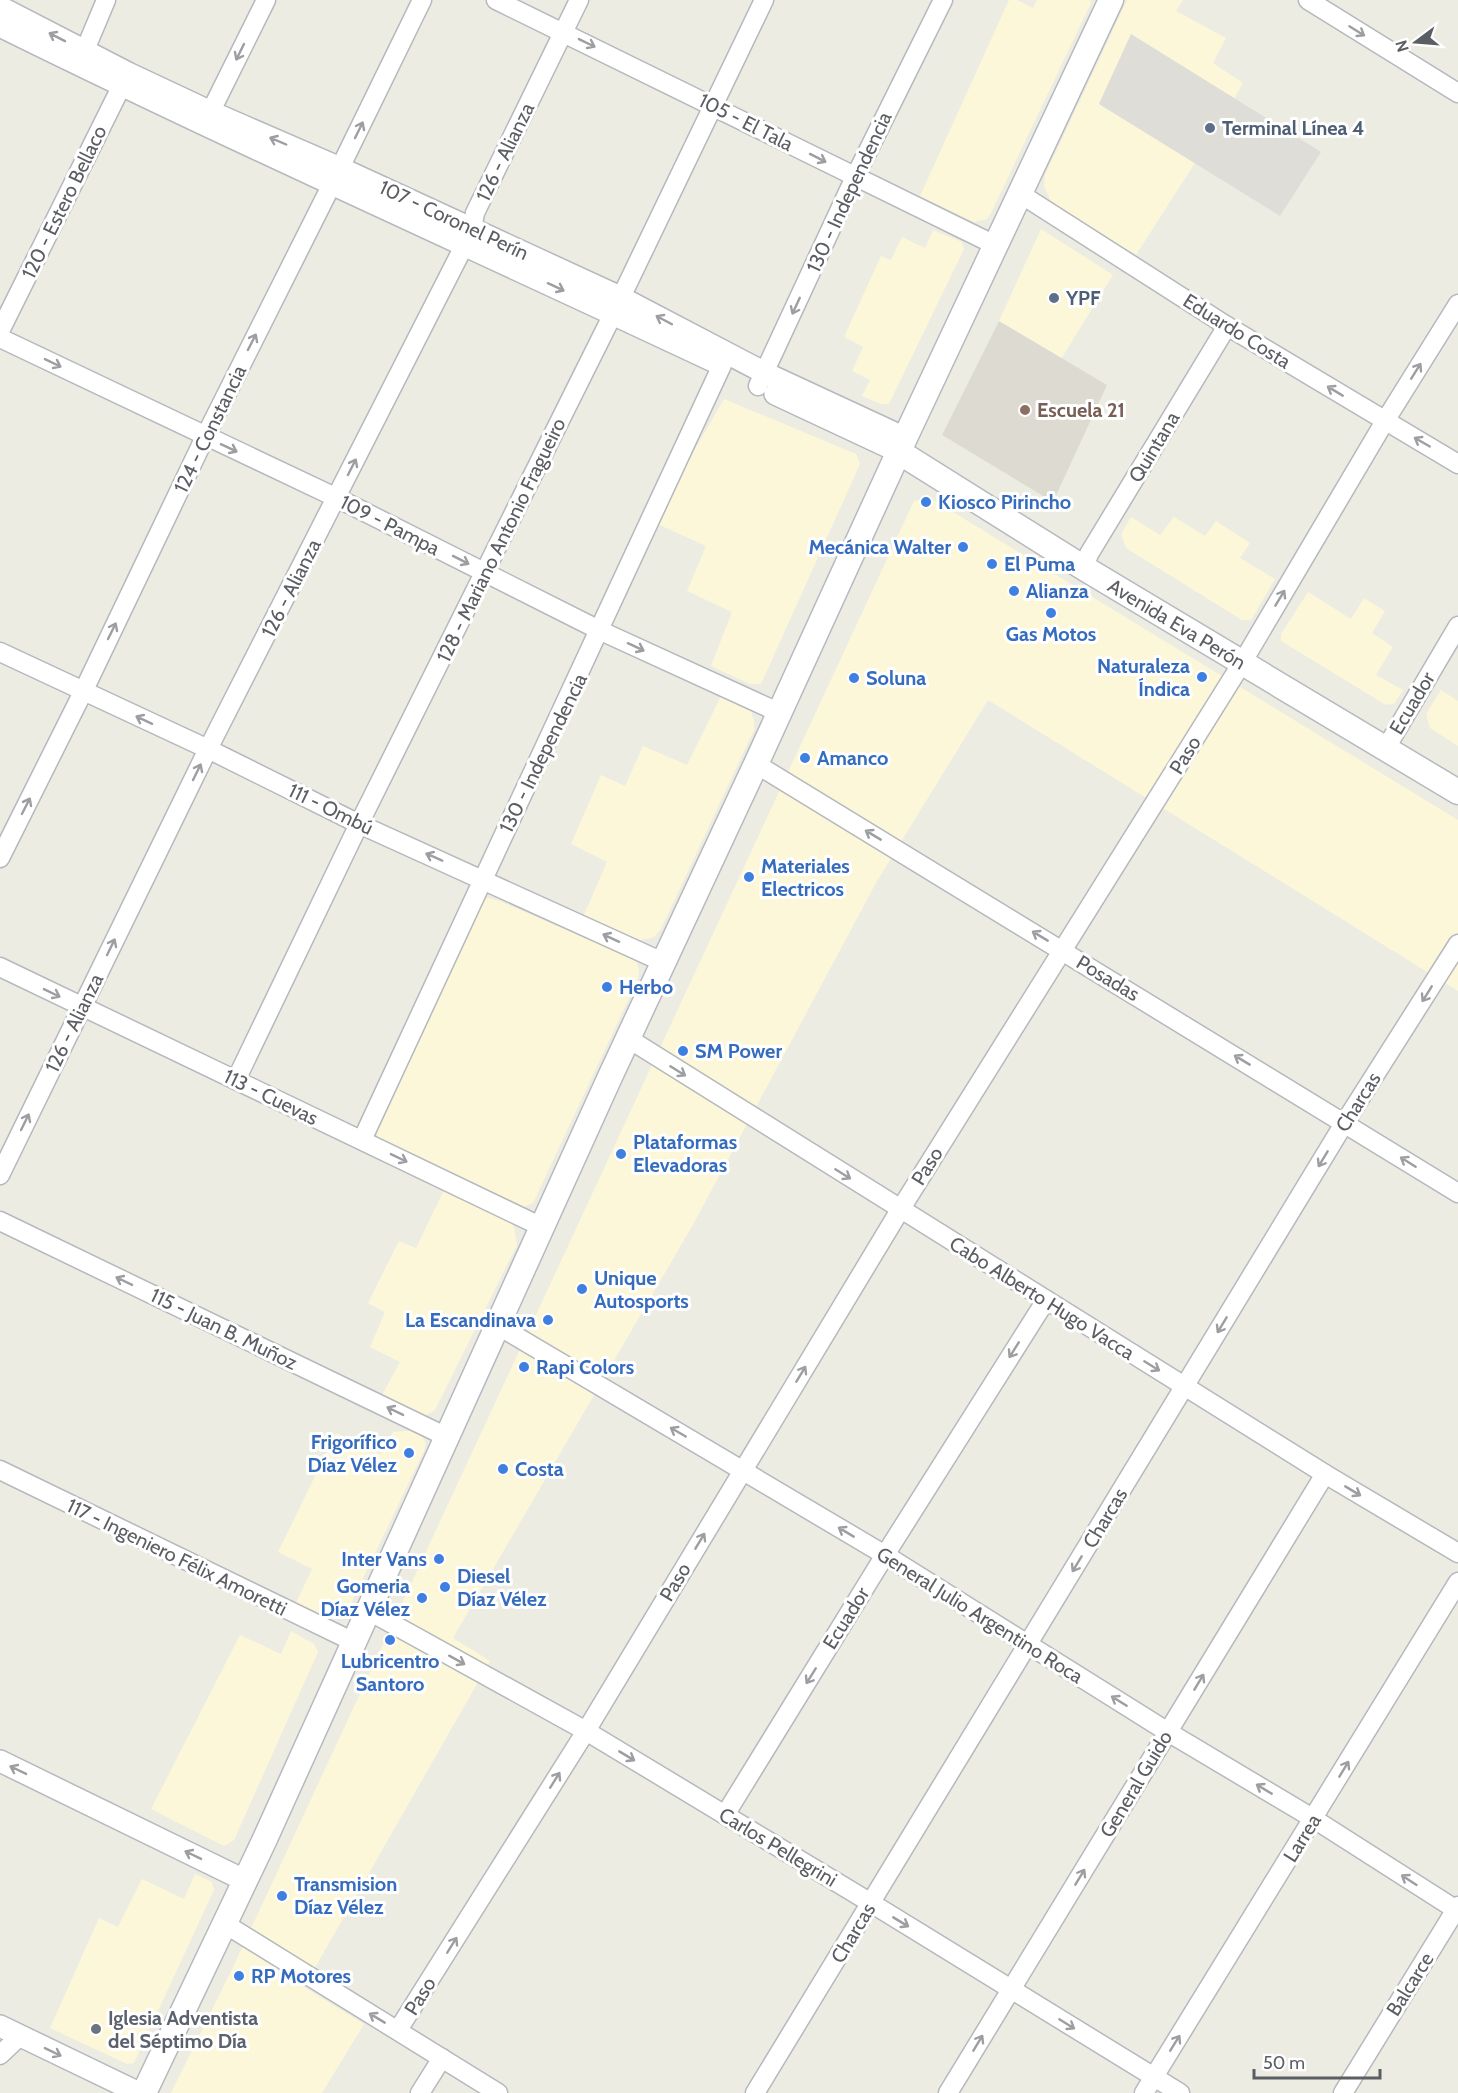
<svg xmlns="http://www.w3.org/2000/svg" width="1458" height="2093" viewBox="0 0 1458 2093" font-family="Cabin,sans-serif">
<rect width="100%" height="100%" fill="#edece3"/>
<g fill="#fcf7d9">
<path d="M1009,0H1017L1033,8L1037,0H1090L1091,3L991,213L987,219L974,222L920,196Z"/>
<path d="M1127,0H1183L1176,11L1226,38L1213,63L1243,83L1234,99L1131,35L1099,104L1195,163L1136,255L1052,204L1044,186L1045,175Z"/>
<path d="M1041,229L1113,275L1061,359L999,321Z"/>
<path d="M933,230L962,242L964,249L889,404H881L862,396L870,380L852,371L863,347L844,337L881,256L891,260L902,237L925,248Z"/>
<path d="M724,399L856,454L860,464L761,684H750L711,666L732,612L687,591L706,546L653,522Z"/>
<path d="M930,498L1458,820V991L988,700L877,881L695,1221L453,1638L490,1661L304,1987L364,2024L322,2093H171L234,1965L914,501Z"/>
<path d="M1131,517L1160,535L1174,517L1205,536L1216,521L1250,543L1240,558L1275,579L1251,620H1242L1126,548L1121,534Z"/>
<path d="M1308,592L1351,619L1364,598L1385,611L1372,633L1393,647L1376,675L1403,690L1395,703L1386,705L1281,641V634Z"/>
<path d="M1441,690L1458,701V746L1430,728L1426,714Z"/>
<path d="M722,694L750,708L754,721V730L661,929L654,937L637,941L582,919L607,862L571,844L601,775L625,786L643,746L687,765Z"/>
<path d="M488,898L497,900L636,960L639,970L638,979L533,1203L524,1207L515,1206L382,1144L377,1135V1127L479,902Z"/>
<path d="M444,1190L508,1218L514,1227L517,1245L435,1410L425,1416L418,1415L381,1397L400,1362L370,1347L385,1312L368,1303L399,1241L416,1248Z"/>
<path d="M419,1430L426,1444L424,1451L346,1614L332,1620L322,1619L295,1605L312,1569L278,1552L336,1433L380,1454L393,1432Z"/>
<path d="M291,1631L314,1644L318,1652L234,1840L224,1846L151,1809L240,1635L281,1654Z"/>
<path d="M195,1874L212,1882L214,1890L134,2063L127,2064L50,2028L99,1918L118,1927L142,1879L184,1899Z"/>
</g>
<path fill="#dfddd7" d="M1131,34L1321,152L1280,216L1099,104Z"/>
<path fill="#dddbd1" d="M999,321L1107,385L1053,502L942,435Z"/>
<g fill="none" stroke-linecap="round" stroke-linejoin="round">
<defs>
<g id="minor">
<path d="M496,0L995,245"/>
<path d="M1308,0L1458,93"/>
<path d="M80,62L106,0"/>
<path d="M204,125L266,0"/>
<path d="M1019,193L1227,326L1458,464"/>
<path d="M0,331L128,73"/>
<path d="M0,338L337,498L601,631L780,713"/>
<path d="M758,386L855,177L943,0"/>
<path d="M1084,568L1089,554L1227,326"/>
<path d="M0,652L208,749L359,824L665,963"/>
<path d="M1386,748L1458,626"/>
<path d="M756,764L1458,1193"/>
<path d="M0,858L83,692L205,437L340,168L422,0"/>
<path d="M0,967L542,1227"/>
<path d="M629,1039L1325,1474L1458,1553"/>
<path d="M236,1080L359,824L613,314L764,0"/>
<path d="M362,1140C481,881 604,624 722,365"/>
<path d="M0,1175L208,749L465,244L472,229L475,213L579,0"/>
<path d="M0,1221L447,1437"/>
<path d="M497,1325L885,1555L1168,1732L1314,1819L1458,1911"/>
<path d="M0,1470L354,1642"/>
<path d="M369,1611L586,1731L871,1903L1180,2093"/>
<path d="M725,1815L885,1555L1046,1300"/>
<path d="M225,1924L498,2093"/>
<path d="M398,2030L586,1731L900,1210L1242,663L1385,421L1458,304"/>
<path d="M0,2055L20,2036"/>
<path d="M420,2093L442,2058"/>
<path d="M755,2093L1345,1122L1458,944"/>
<path d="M948,2093L1325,1474"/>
<path d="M1144,2093L1458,1582"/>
<path d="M1343,2093L1458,1906"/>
</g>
<g id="tertiary">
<path d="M0,7L128,73L211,112L340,168L620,297L765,373L905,438"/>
<path d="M0,26C235,142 475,249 713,361"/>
<path d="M775,394L899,452"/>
<path d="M0,1761L246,1881"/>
<path d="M0,2026L139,2093"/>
</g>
<g id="secondary">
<path d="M899,452L1084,568L1458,792"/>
<path d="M144,2093L264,1841L609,1079L756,764L905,438L1111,0"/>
</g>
</defs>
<use href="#minor" stroke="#b5b8bd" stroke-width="21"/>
<use href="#tertiary" stroke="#b5b8bd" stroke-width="24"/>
<use href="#secondary" stroke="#b6b9bf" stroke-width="27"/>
<use href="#minor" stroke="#fff" stroke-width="18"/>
<use href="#tertiary" stroke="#fff" stroke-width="21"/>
<use href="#secondary" stroke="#fff" stroke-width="24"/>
</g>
<defs><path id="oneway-shaft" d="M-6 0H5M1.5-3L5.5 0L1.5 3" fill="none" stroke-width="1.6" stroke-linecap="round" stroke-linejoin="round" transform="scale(1.5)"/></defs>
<g stroke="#9d9ea1">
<use href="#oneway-shaft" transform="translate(1357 31) rotate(32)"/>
<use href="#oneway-shaft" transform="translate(57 37) rotate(-153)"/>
<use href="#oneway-shaft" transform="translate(587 43) rotate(26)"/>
<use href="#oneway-shaft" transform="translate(240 52) rotate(116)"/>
<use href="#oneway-shaft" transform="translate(359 130) rotate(-64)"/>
<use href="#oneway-shaft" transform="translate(278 141) rotate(-157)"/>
<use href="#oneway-shaft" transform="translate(818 158) rotate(27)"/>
<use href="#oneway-shaft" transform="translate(556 287) rotate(25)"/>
<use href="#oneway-shaft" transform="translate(796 306) rotate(115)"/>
<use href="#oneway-shaft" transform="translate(664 320) rotate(-152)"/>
<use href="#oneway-shaft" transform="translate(252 342) rotate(-63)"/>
<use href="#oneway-shaft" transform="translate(53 363) rotate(26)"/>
<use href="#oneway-shaft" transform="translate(1416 371) rotate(-58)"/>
<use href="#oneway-shaft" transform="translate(1335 391) rotate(-149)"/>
<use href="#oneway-shaft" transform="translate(1422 442) rotate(-150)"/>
<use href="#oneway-shaft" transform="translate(229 448) rotate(25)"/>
<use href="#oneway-shaft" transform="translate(352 467) rotate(-63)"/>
<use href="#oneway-shaft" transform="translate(461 560) rotate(27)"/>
<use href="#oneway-shaft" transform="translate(1280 598) rotate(-59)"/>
<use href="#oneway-shaft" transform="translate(112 631) rotate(-64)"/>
<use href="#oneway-shaft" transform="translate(636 647) rotate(25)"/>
<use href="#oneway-shaft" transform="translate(144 720) rotate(-155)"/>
<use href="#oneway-shaft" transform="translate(197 772) rotate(-64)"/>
<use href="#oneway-shaft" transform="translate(26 806) rotate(-63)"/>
<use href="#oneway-shaft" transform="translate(873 835) rotate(-149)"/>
<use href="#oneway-shaft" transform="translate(434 857) rotate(-156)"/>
<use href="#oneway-shaft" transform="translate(1040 936) rotate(-149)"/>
<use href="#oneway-shaft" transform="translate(611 938) rotate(-155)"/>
<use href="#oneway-shaft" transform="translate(111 947) rotate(-64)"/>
<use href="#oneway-shaft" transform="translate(52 993) rotate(26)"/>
<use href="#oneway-shaft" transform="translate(1427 994) rotate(122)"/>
<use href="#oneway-shaft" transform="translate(1242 1060) rotate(-149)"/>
<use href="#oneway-shaft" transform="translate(678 1071) rotate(32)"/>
<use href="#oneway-shaft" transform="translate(25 1122) rotate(-64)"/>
<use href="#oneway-shaft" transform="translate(399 1158) rotate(26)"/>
<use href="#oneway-shaft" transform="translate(1323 1159) rotate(121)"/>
<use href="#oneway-shaft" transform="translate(1408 1162) rotate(-148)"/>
<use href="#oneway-shaft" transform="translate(843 1174) rotate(32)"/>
<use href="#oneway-shaft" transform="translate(124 1281) rotate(-154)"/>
<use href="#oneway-shaft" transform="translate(1222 1325) rotate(121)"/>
<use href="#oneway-shaft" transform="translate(1014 1350) rotate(122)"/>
<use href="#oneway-shaft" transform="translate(1152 1366) rotate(32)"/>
<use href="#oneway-shaft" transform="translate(801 1374) rotate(-59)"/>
<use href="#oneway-shaft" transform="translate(395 1411) rotate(-154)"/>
<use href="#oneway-shaft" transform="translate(678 1432) rotate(-150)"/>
<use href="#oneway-shaft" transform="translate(1353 1491) rotate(31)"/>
<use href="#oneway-shaft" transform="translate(846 1532) rotate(-149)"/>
<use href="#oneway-shaft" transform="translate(700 1541) rotate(-59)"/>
<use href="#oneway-shaft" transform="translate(1077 1564) rotate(121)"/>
<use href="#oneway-shaft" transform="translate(457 1660) rotate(29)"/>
<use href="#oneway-shaft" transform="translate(811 1676) rotate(122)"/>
<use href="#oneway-shaft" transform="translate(1199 1682) rotate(-59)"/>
<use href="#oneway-shaft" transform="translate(1119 1701) rotate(-148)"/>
<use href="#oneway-shaft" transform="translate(627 1756) rotate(31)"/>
<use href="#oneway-shaft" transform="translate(1344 1769) rotate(-59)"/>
<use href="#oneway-shaft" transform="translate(18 1770) rotate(-154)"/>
<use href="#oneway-shaft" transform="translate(555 1780) rotate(-58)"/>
<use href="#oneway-shaft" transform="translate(1264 1789) rotate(-149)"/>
<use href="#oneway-shaft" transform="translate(193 1855) rotate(-154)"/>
<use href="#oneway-shaft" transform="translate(1080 1877) rotate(-59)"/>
<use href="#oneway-shaft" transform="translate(1409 1880) rotate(-147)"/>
<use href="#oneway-shaft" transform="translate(901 1922) rotate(31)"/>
<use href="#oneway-shaft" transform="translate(452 1945) rotate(-58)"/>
<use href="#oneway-shaft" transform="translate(377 2018) rotate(-149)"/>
<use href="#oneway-shaft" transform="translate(1067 2024) rotate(32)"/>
<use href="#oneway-shaft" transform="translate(978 2043) rotate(-59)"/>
<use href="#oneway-shaft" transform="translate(1175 2043) rotate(-58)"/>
<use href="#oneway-shaft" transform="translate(53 2052) rotate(26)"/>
</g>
<g fill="#5c6f8a" stroke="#fff" stroke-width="2">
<circle cx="1210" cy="128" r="6"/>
<circle cx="1054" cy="298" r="6"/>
</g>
<circle fill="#8d6e63" stroke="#fff" stroke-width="2" cx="1025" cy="410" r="6"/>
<g fill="#3f7fe0" stroke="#fff" stroke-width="2">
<circle cx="926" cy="502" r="6"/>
<circle cx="963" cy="547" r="6"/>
<circle cx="992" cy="564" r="6"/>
<circle cx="1014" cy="591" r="6"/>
<circle cx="1051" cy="613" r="6"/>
<circle cx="1202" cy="677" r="6"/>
<circle cx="854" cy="678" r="6"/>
<circle cx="805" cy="758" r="6"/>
<circle cx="749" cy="877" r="6"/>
<circle cx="607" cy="987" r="6"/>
<circle cx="683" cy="1051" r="6"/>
<circle cx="621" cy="1154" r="6"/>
<circle cx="582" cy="1289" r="6"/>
<circle cx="548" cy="1320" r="6"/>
<circle cx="524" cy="1367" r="6"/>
<circle cx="409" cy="1453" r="6"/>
<circle cx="503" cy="1469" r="6"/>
<circle cx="439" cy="1559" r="6"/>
<circle cx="445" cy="1587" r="6"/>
<circle cx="422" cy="1598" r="6"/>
<circle cx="390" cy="1640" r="6"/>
<circle cx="282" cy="1896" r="6"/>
<circle cx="239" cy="1976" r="6"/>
</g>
<circle fill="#6b7280" stroke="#fff" stroke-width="2" cx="96" cy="2029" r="6"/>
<g text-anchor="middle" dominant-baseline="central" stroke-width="6" stroke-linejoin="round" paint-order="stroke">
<g font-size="20" fill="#5b5e63" stroke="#fff">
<text transform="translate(746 122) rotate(27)">105 - El Tala</text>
<text transform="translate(505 152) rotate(-64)">126 - Alianza</text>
<text transform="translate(849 192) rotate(-65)">130 - Independencia</text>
<text transform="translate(64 202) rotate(-64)">120 - Estero Bellaco</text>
<text transform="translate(454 220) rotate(25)">107 - Coronel Perín</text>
<text transform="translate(1237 331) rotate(32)">Eduardo Costa</text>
<text transform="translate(210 429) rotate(-64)">124 - Constancia</text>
<text transform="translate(1154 447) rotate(-59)">Quintana</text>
<text transform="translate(390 525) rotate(27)">109 - Pampa</text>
<text transform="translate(501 540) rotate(-64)">128 - Mariano Antonio Fragueiro</text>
<text transform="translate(291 588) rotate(-63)">126 - Alianza</text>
<text transform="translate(1177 624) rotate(31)">Avenida Eva Perón</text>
<text transform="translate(1412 703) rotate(-59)">Ecuador</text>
<text transform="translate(543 753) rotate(-64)">130 - Independencia</text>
<text transform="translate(1185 755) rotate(-58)">Paso</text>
<text transform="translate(331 809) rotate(26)">111 - Ombú</text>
<text transform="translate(1108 978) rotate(31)">Posadas</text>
<text transform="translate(74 1023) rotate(-64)">126 - Alianza</text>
<text transform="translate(271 1097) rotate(26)">113 - Cuevas</text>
<text transform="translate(1358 1102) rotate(-58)">Charcas</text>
<text transform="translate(927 1166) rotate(-58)">Paso</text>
<text transform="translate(1042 1298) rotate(32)">Cabo Alberto Hugo Vacca</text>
<text transform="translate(224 1329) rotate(26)">115 - Juan B. Muñoz</text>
<text transform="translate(1105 1518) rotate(-59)">Charcas</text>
<text transform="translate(177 1557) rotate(26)">117 - Ingeniero Félix Amoretti</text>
<text transform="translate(675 1582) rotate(-59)">Paso</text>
<text transform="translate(980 1615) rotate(32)">General Julio Argentino Roca</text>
<text transform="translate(846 1618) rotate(-58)">Ecuador</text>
<text transform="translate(1136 1784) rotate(-59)">General Guido</text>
<text transform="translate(1302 1838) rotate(-58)">Larrea</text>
<text transform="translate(778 1847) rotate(31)">Carlos Pellegrini</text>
<text transform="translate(853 1933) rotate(-59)">Charcas</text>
<text transform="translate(1410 1984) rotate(-58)">Balcarce</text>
<text transform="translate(420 1996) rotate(-58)">Paso</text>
</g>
<g font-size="20" font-weight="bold" fill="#4e5e75" stroke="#fff" text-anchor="start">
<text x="1222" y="128">Terminal Línea 4</text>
<text x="1066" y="298">YPF</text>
</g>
<g font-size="20" font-weight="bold" fill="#785e54" stroke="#fff" text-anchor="start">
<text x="1037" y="410">Escuela 21</text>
</g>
<g font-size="20" font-weight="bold" fill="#366cbe" stroke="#fff" text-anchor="start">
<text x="938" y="502">Kiosco Pirincho</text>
<text x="951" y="547" text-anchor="end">Mecánica Walter</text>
<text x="1004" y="564">El Puma</text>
<text x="1026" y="591">Alianza</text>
<text x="1051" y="634" text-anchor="middle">Gas Motos</text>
<text x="1190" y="666" text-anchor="end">Naturaleza<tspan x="1190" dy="23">Índica</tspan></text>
<text x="866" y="678">Soluna</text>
<text x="817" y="758">Amanco</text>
<text x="761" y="866">Materiales<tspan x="761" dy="23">Electricos</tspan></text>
<text x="619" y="987">Herbo</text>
<text x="695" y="1051">SM Power</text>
<text x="633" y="1142">Plataformas<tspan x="633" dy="23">Elevadoras</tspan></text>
<text x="594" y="1278">Unique<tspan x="594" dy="23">Autosports</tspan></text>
<text x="536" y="1320" text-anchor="end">La Escandinava</text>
<text x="536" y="1367">Rapi Colors</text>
<text x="397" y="1442" text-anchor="end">Frigorífico<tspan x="397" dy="23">Díaz Vélez</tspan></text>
<text x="515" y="1469">Costa</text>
<text x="427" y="1559" text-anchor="end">Inter Vans</text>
<text x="457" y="1576">Diesel<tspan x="457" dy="23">Díaz Vélez</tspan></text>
<text x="410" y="1586" text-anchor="end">Gomeria<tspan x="410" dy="23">Díaz Vélez</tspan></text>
<text x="390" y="1661" text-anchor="middle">Lubricentro<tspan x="390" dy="23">Santoro</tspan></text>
<text x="294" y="1884">Transmision<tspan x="294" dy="23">Díaz Vélez</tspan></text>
<text x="251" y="1976">RP Motores</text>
</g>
<g font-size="20" font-weight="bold" fill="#5b616d" stroke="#fff" text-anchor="start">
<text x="108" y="2018">Iglesia Adventista<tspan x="108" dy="23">del Séptimo Día</tspan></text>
</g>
</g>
<g transform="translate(1416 42) rotate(254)" stroke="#ffffff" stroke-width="4.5" paint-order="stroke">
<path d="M0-4.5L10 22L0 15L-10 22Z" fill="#5b5e63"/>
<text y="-9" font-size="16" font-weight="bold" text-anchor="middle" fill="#5b5e63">N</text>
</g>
<path d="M1254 2069v9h126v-9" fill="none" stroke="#5b5e63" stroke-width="3"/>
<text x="1263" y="2069" font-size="18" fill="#5b5e63" stroke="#ffffff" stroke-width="4.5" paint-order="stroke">50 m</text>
</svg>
